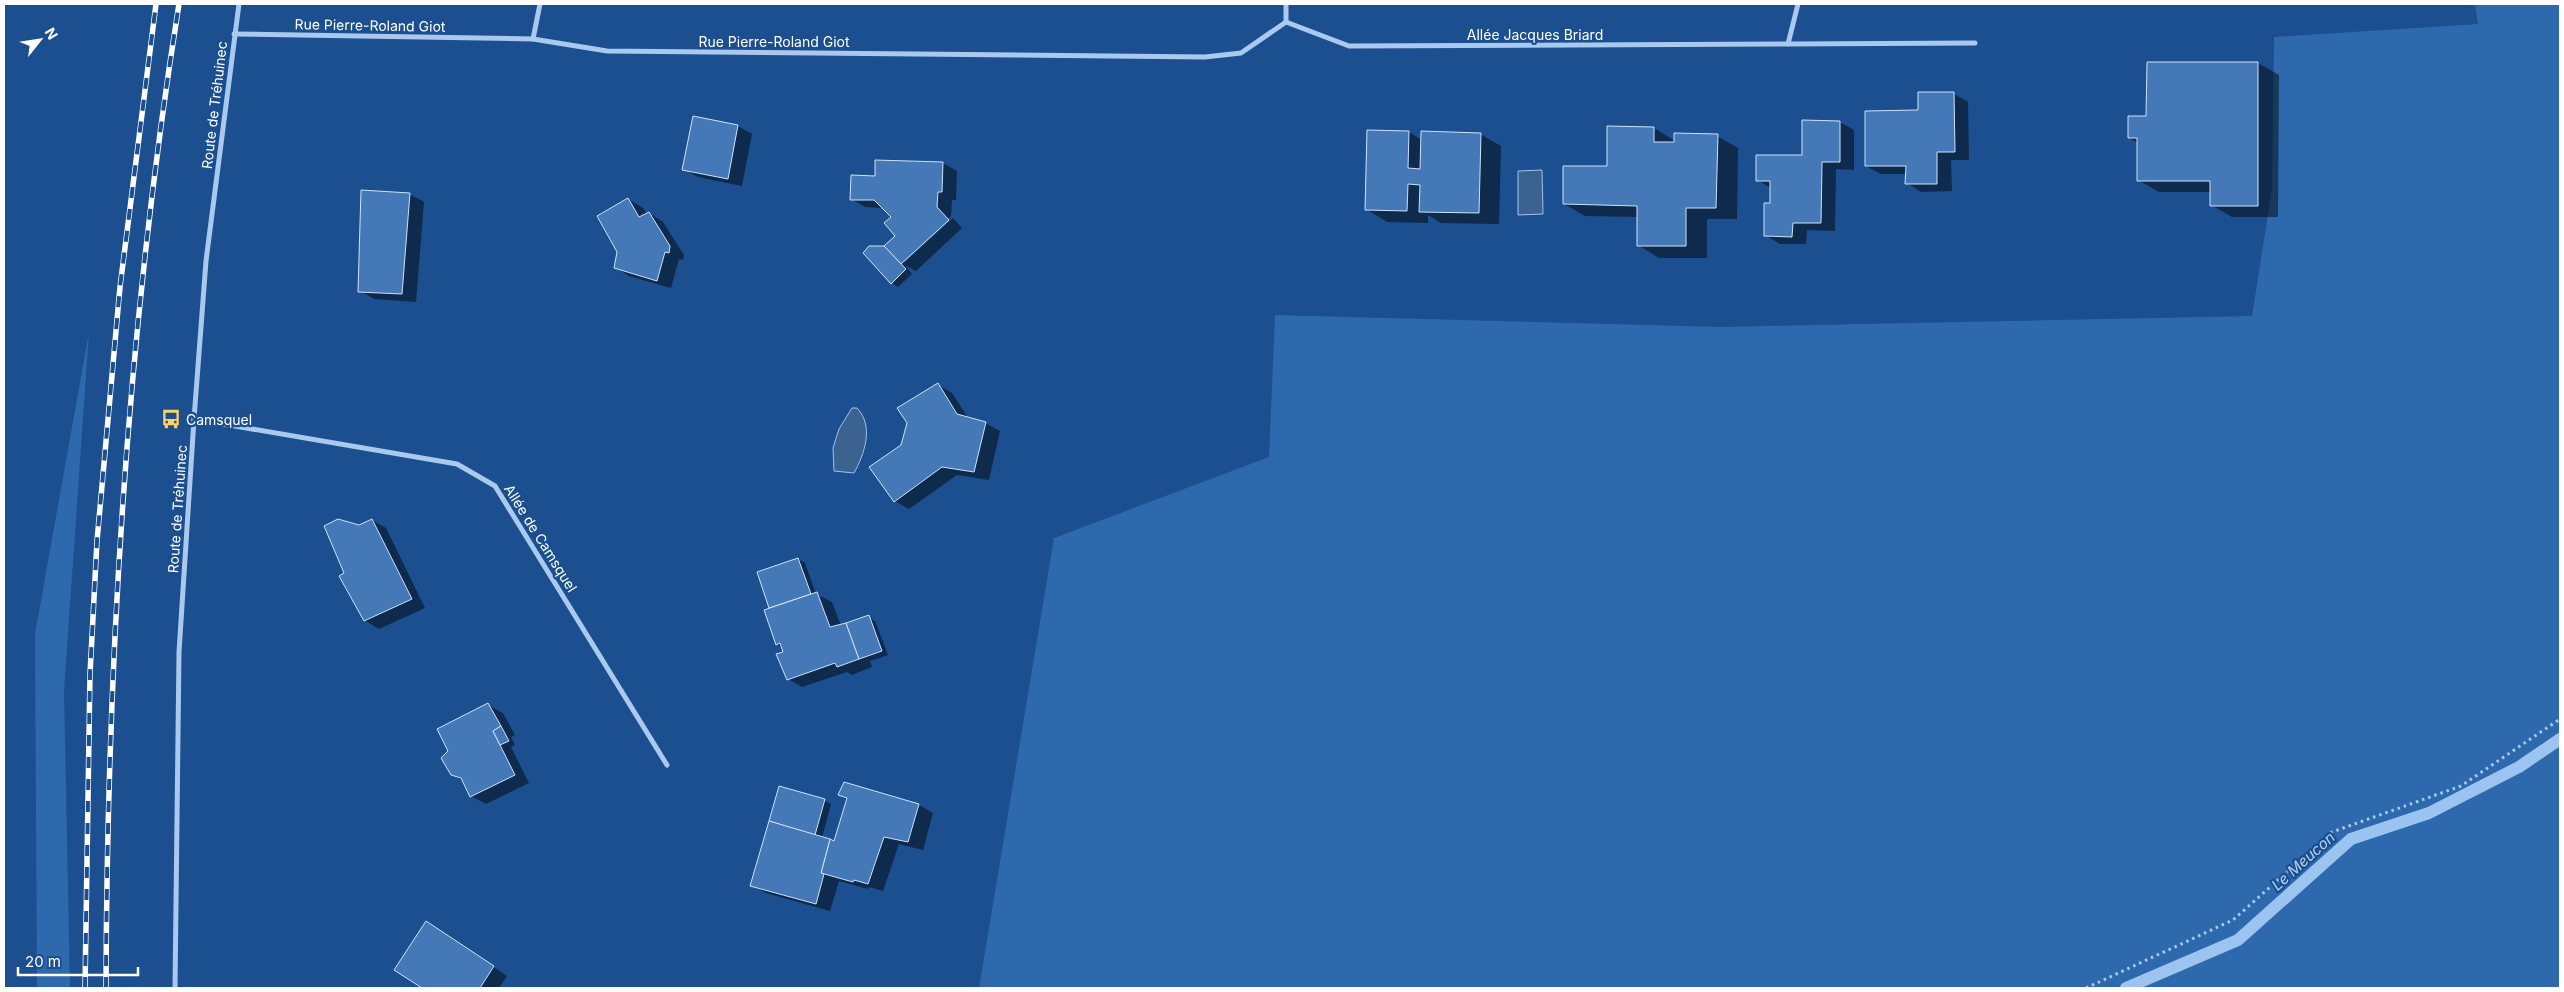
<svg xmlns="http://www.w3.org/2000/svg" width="2564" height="992" viewBox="0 0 2564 992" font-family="Inter,sans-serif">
<rect width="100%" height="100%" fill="#1b4f8f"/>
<g fill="#2e69ad">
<path d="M2475,4H2560V988H979L1054,538L1269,457L1275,315L1723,327L2252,316L2272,189L2274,37L2478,24Z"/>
<path d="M89,332L64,691L70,988H37L35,634Z"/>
</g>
<g fill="#3c6290" stroke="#9cc4f0">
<path d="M1542,170L1543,214L1518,215V171Z"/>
<path d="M852,408H857C874,426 865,453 854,473L834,471L833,448L839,429Z"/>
</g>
<g fill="#0007">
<path d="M2258,63L2279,75L2278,217H2232L2211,205V192H2159L2138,180V143L2129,138L2148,117Z"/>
<path d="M1954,94L1968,102L1969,160H1951L1952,191L1921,192L1907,183V174H1881L1866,166L1919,111Z"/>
<path d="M694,117L738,126L752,134L742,186L698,177L683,169Z"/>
<path d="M1840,122L1854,130V170L1836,169L1835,231L1807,230L1806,244H1780L1765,235L1771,205V188L1757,180L1803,156Z"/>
<path d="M1608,128H1654L1675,141L1717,136L1738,148L1737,219H1707V258H1659L1638,245L1639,217L1585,216L1564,204L1608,167Z"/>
<path d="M1409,132L1422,140L1480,134L1501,146L1499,224L1441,223L1428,215V223L1387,222L1366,209Z"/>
<path d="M943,163L957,171L956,200H952L951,216L903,260L905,262L953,218L962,228L916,271L905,265L912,274L898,287L892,283L884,247L897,236L892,217L883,208L865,207L851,199L876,178Z"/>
<path d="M409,194L424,202L416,302L374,299L360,291Z"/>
<path d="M628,199L643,208L647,214L649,213L663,222L684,255L683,260L679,259L671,288L629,276L615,267Z"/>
<path d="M938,385L952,393L968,418L985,423L1000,431L989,480L957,475L909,509L895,501L902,445L909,423Z"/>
<path d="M372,520L386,528L425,608L379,629L364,620L346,574L359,526Z"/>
<path d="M798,559L805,563L816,594L832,602L841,626L868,617L875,621L888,655L870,661L872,667L852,675L847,672L802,687L788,679L784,653L783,648L777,644L772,609L770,607Z"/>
<path d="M488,705L503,713L515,735L511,737L515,745L511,747L529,783L486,804L471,796L464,781L452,774Z"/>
<path d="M840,795L919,805L933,813L923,850L899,844L883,891L869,887L868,889L839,881L830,911L766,893L751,885L824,800L831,804L822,838L834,842L848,800Z"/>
<path d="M441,931L507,976L499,988H424L396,969Z"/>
</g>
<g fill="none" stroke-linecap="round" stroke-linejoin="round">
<path stroke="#9cc4f0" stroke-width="12" d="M2126,988L2238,940L2351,839L2429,813L2519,767L2560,739"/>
</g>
<g fill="#4478b7" stroke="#cfe3fa">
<path d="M2147,62H2258V206H2210V181H2137V138H2128V116H2146Z"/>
<path d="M1918,92H1954L1955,152H1937V184H1905L1906,166H1865V111L1918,110Z"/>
<path d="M693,116L738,125L728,179L682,170Z"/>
<path d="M1802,120L1840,121V162H1822L1821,223H1793L1792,237L1764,236V203H1770V181H1756V155H1802Z"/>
<path d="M1607,126L1654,127V142H1674V133L1718,134L1716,208H1686V246H1637V206L1563,204V166H1607Z"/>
<path d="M1367,130L1409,131L1408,168L1420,169L1421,131L1481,133L1479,213L1419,212L1420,185L1408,184L1407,211L1365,210Z"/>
<path d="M875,160L943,162L942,192H938L937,207L949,220L901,264L884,246L895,236L884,223L891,217L874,200H850L851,175L875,176Z"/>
<path d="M361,190L410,193L402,294L358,292Z"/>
<path d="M628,198L639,217L649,212L670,246L669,253L665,252L657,281L614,268L617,252L597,216Z"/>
<path d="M869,246H884L906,269L891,284L863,253Z"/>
<path d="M938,383L957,414L986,422L974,472L942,467L894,502L869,467L901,445L907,423L897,408Z"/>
<path d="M338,519L359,525L372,519L412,599L364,621L339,576L344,573L324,526Z"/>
<path d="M798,558L811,594L769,608L757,572Z"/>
<path d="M817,592L830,627L846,623L859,659L837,667L835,663L787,680L776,654L783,652L780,643L776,645L764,610Z"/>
<path d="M869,615L882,651L859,659L846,623Z"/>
<path d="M488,703L501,726L493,731L515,775L470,797L461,778L451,775L441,758L448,751L437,729Z"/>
<path d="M501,726L509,741L500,745L493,731Z"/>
<path d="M844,782L919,804L908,842L884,837L868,884L854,880L853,882L821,873L830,839L834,841L847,798L838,795Z"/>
<path d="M779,786L825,799L815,835L769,821Z"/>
<path d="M769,821L830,839L821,873L824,874L816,904L750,886Z"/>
<path d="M426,921L494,966L480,988H422L394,970Z"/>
</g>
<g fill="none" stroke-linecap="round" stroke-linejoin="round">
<path stroke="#a9c9ee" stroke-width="3" stroke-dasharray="2.5 4" stroke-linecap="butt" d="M2086,988L2233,920L2332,832L2461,786L2560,719"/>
<g stroke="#a9c9ee" stroke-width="5">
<path d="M1286,22L1349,46L1788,44L1798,4"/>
<path d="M234,34L533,39L607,51L1205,57L1241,53L1286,22V4"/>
<path d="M533,39L540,4"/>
<path d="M1788,44L1975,43"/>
<path d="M194,419L457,464L495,486L667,765"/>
<path d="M175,988L179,652L194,419L206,261L239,4"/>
</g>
<defs>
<g id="rail">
<path d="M85,988L90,674L97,541L120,287L156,4"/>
<path d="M106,988C107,659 127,329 179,4"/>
</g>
</defs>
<use href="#rail" stroke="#fff" stroke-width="5.5"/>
<use href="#rail" stroke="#1b4f8f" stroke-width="4" stroke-dasharray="11" stroke-linecap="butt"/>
</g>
<defs>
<symbol id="bus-bare" viewBox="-9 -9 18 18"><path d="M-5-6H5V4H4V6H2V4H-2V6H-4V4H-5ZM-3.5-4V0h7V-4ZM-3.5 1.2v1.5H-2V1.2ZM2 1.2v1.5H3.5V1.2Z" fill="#ffd166" stroke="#1b4f8f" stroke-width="2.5" paint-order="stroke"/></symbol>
</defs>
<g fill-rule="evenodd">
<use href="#bus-bare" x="157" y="405" width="28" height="28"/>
</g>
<g text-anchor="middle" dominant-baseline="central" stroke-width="4.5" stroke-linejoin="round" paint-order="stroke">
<g font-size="14" fill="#fff" stroke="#1b4f8f">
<text transform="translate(370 25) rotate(1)">Rue Pierre-Roland Giot</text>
<text x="1535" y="34">Allée Jacques Briard</text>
<text x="774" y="41">Rue Pierre-Roland Giot</text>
<text transform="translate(214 105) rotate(-83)">Route de Tréhuinec</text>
<text transform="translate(177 509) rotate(-86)">Route de Tréhuinec</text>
<text transform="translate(541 538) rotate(58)">Allée de Camsquel</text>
</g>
<g font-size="14" fill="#fff" stroke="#1b4f8f" text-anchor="start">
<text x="186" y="419">Camsquel</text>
</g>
<g font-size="15" font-style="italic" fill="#b5d3f5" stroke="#1b4f8f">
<text transform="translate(2303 861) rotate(-42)">Le Meucon</text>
</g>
</g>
<rect width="2564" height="992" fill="none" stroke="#ffffff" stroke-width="10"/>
<g transform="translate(40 40) rotate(60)" stroke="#1b4f8f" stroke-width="4" paint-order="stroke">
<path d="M0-4L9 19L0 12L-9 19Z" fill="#ffffff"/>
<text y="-8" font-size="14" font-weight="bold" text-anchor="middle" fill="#ffffff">N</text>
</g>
<path d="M18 967v8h120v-8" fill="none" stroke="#ffffff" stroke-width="2.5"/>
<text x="25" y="967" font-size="15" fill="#ffffff" stroke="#1b4f8f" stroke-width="4" paint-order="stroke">20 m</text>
</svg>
